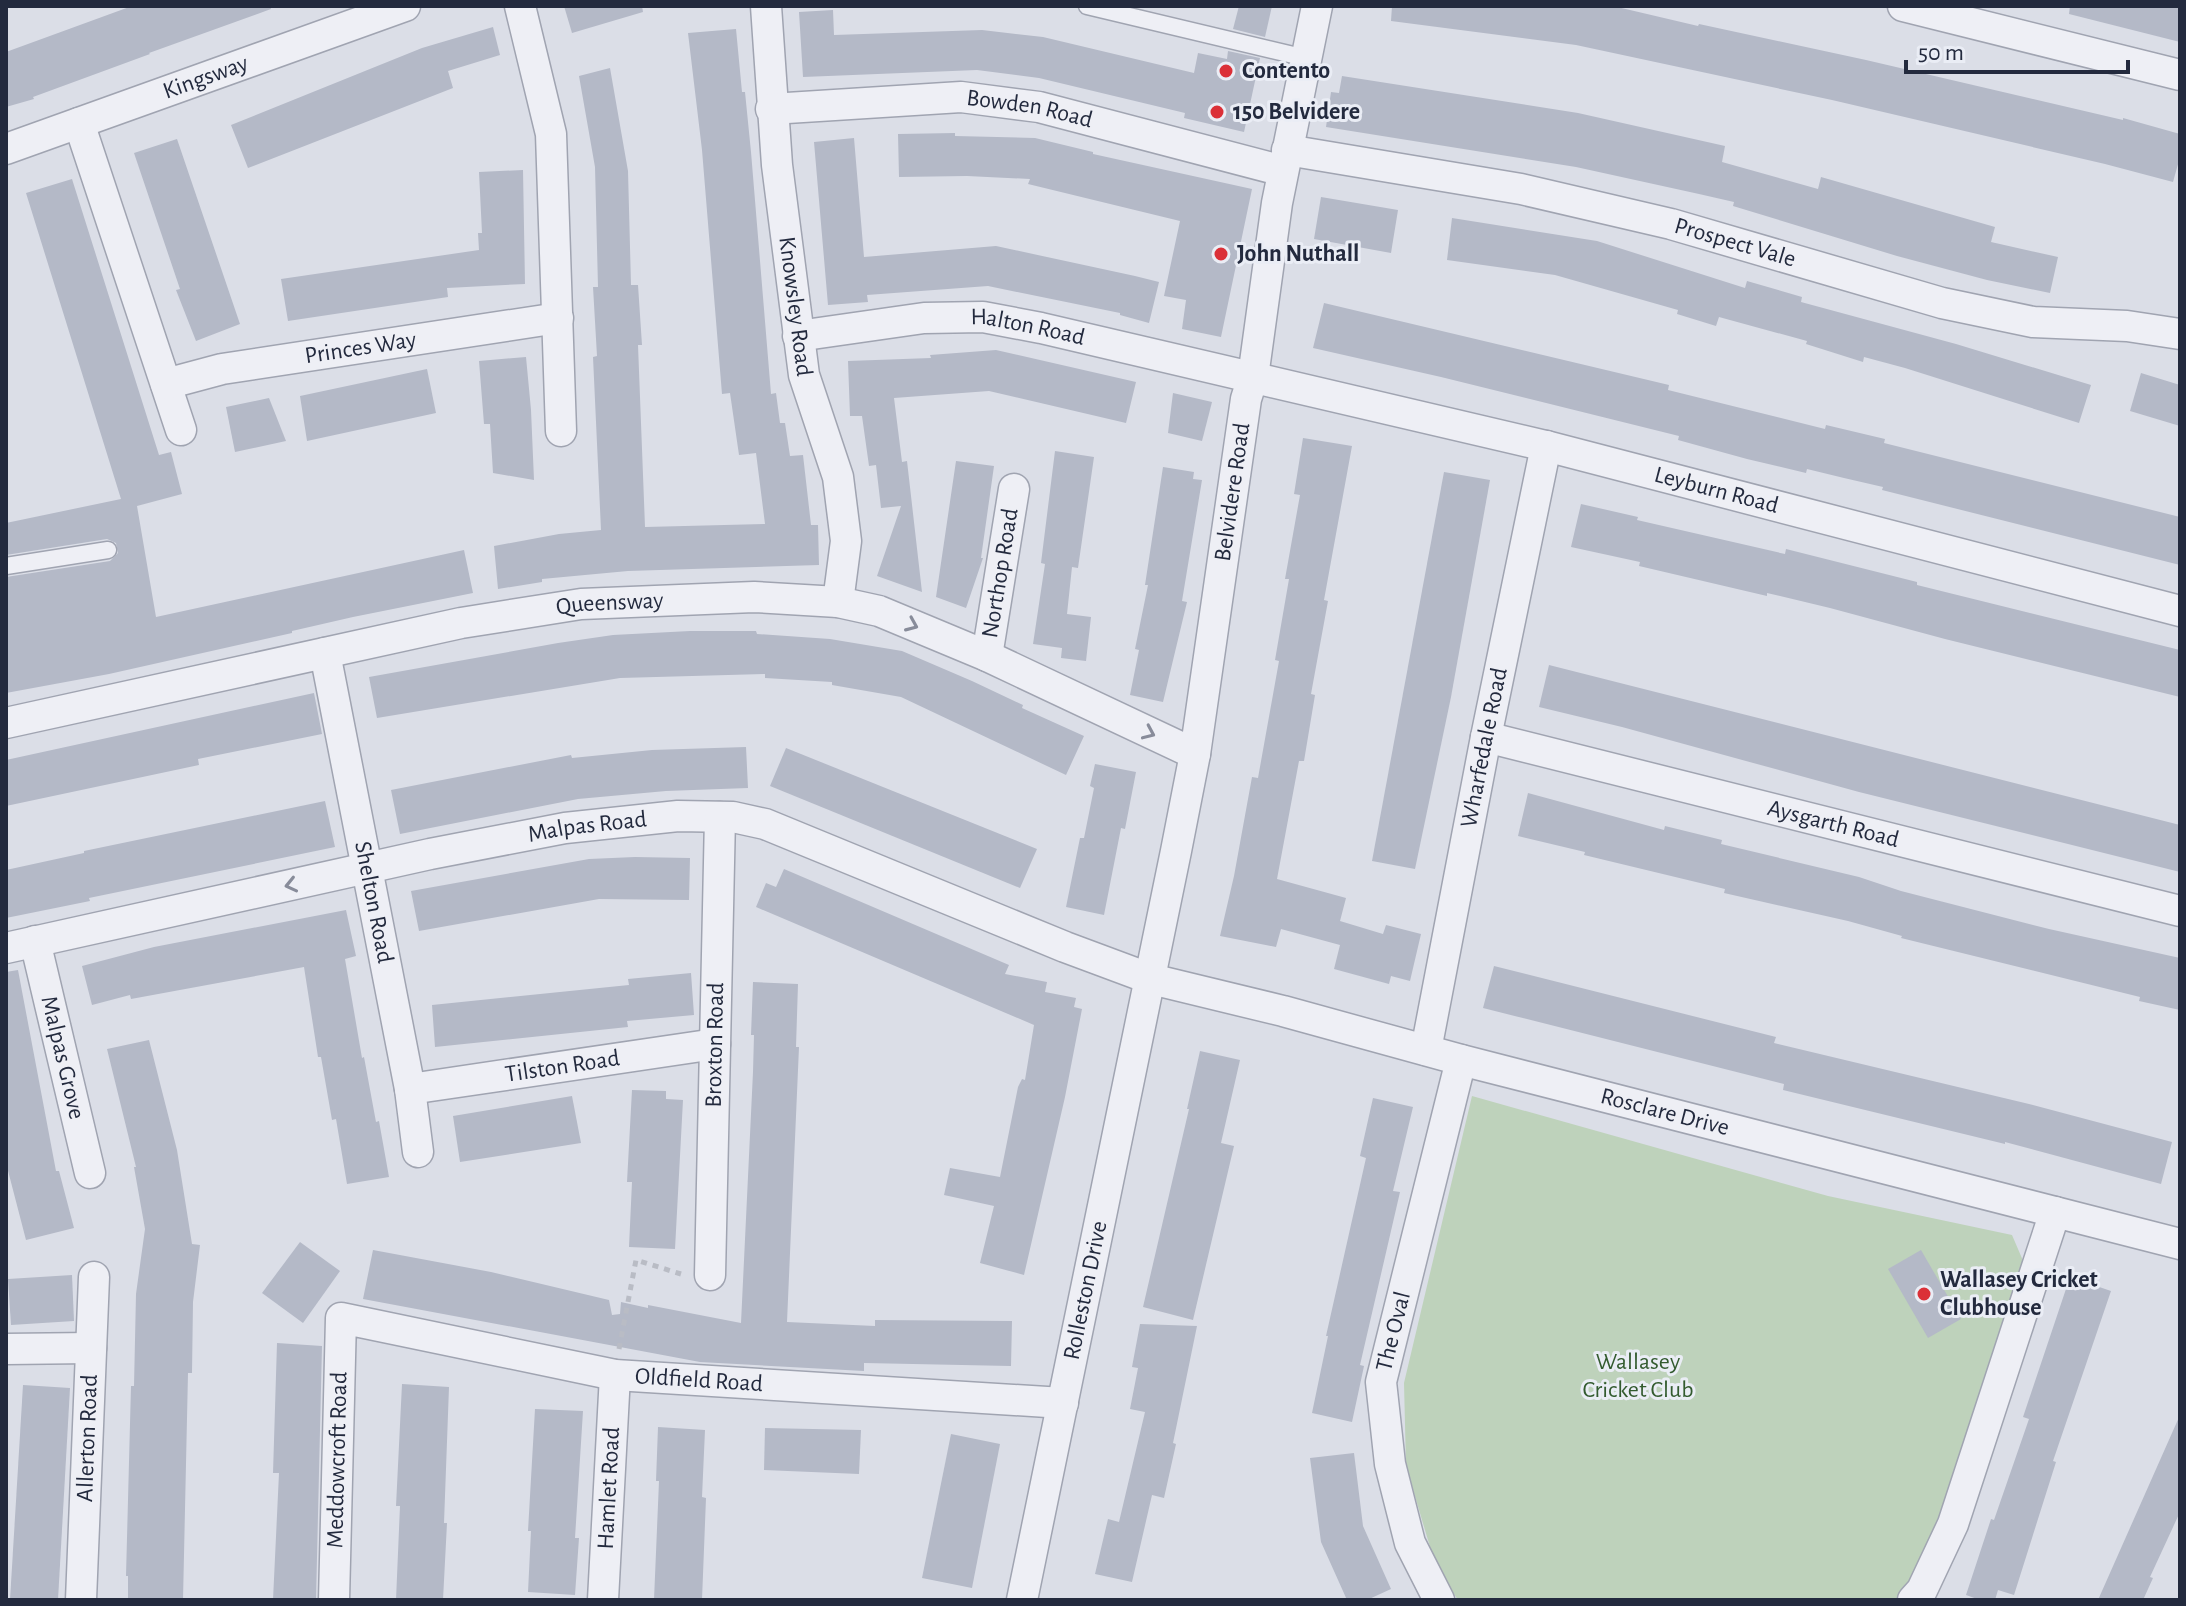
<svg xmlns="http://www.w3.org/2000/svg" width="2186" height="1606" viewBox="0 0 2186 1606" font-family="'Alegreya Sans',sans-serif">
<rect width="100%" height="100%" fill="#dbdee7"/>
<path fill="#bed2bb" d="M1472,1096L1828,1196L2012,1235L2024,1263L1941,1514L1916,1577L1897,1600H1458L1436,1567L1406,1466L1404,1383Z"/>
<g fill="#b4b9c7">
<path d="M132,6H270L271,9L149,53L150,54L33,97L34,99L6,107V52Z"/>
<path d="M564,6H642L643,12L572,33Z"/>
<path d="M1239,6H1272L1265,37L1233,29Z"/>
<path d="M1392,6H1613L1698,26L1699,24L1866,60L2123,120V118L2180,134V157L2173,182L2105,164L1832,100L1576,45L1391,21Z"/>
<path d="M2070,6H2180V42L2069,14Z"/>
<path d="M833,10L834,35L982,30L1043,37L1194,73L1198,53L1227,59L1228,51L1260,58L1244,132L1184,118L1185,113L1039,78L977,70L803,77L799,12Z"/>
<path d="M493,27L500,55L448,71L453,88L248,168L231,125L422,48Z"/>
<path d="M736,29L742,92H745L751,152L771,394L776,393L780,423H785L790,456L803,455L811,525H818L819,565L628,571L542,579V582L498,589L494,546L559,534L601,530L593,357L597,356L593,287H598L595,167L579,76L610,68L628,171L631,285H638L642,345H638L645,527L765,524L756,453L739,455L730,393L722,394L702,150L688,33Z"/>
<path d="M1342,76L1578,113L1725,146L1722,162L1818,189L1821,177L1995,227L1991,242L2058,257L2050,293L1987,280L1897,256L1733,206L1734,202L1699,194L1576,167L1326,127L1331,92L1339,93Z"/>
<path d="M955,133V136L1035,138L1093,152V154L1252,189L1221,337L1182,329L1186,300L1164,296L1180,221L1028,184L1030,179L967,176L899,177L898,134Z"/>
<path d="M854,138L864,257L996,246L1135,276L1159,282L1149,323L1120,315V313L988,286L867,295L868,302L828,305L814,142Z"/>
<path d="M177,139L240,324L196,341L176,290L180,289L134,153Z"/>
<path d="M523,170L525,284L447,288L448,297L288,321L281,279L479,250L478,233H482L479,172Z"/>
<path d="M72,179L159,455L171,452L182,494L137,506L156,617L464,550L473,593L353,617L292,631V633L109,674L6,693V577L110,561L118,553L116,543L107,539L6,555V523L121,499L26,193Z"/>
<path d="M1321,197L1398,210L1391,253L1314,239Z"/>
<path d="M1452,218L1597,241L1745,288L1747,281L1802,297L1801,302L1956,344L2091,385L2079,423L1905,368L1864,357L1863,362L1806,344L1807,341L1719,317L1716,326L1677,314L1678,310L1555,275L1447,260Z"/>
<path d="M1324,303L1669,385L1668,390L1825,429L1826,425L1885,439L1884,443L2180,517V565L1882,490L1883,487L1844,478L1807,469L1806,473L1747,459L1678,440L1679,436L1441,377L1313,348Z"/>
<path d="M996,350L1136,382L1126,423L989,391L894,398L902,462L907,461L922,592L877,576L901,506L881,508L876,465L869,466L862,416H850L848,361L931,358L930,355Z"/>
<path d="M526,357L531,410L534,480L493,473L490,424H484L479,361Z"/>
<path d="M427,369L436,413L307,441L300,396Z"/>
<path d="M2141,373L2180,385V426L2130,411Z"/>
<path d="M1173,393L1212,402L1202,441L1168,433Z"/>
<path d="M269,398L286,441L235,452L226,407Z"/>
<path d="M1303,438L1352,446L1324,600L1328,601L1311,694L1315,695L1304,761H1299L1277,879L1346,898L1340,921L1383,934L1386,925L1421,934L1410,981L1391,976L1389,984L1334,969L1340,945L1281,929L1276,947L1220,936L1234,876L1252,777L1258,778L1279,661L1275,660L1289,579H1285L1300,495L1294,494Z"/>
<path d="M1055,451L1094,457L1078,568L1072,567L1067,614L1091,617L1086,661L1061,658L1062,648L1033,644L1045,564L1041,563Z"/>
<path d="M956,461L994,466L981,558H983L966,608L936,597Z"/>
<path d="M1163,467L1194,472L1193,479L1202,480L1182,601L1187,602L1163,702L1130,695L1139,650L1135,649L1148,585H1145Z"/>
<path d="M1444,472L1490,480L1451,697L1415,869L1372,861Z"/>
<path d="M1581,504L1638,517L1637,520L1785,554L1786,549L1917,582V585L2180,650V697L1945,639L1830,608L1767,593V596L1639,566L1640,562L1571,547Z"/>
<path d="M690,631H756L757,634L830,639L902,651L972,681L1023,705L1022,708L1084,736L1066,775L901,697L832,685V682L765,678V674L620,678L377,718L369,677L558,643L613,635Z"/>
<path d="M1549,665L2180,825V872L1859,792L1622,727L1539,707Z"/>
<path d="M314,693L322,734L198,759L199,765L6,806V760Z"/>
<path d="M746,747L748,788L666,791L578,799L400,834L391,790L571,755L572,758L652,750Z"/>
<path d="M786,748L1037,849L1020,888L770,786Z"/>
<path d="M1095,764L1136,772L1125,829L1121,828L1104,915L1066,907L1080,838H1084L1094,788L1090,786Z"/>
<path d="M1528,793L1664,830L1665,826L1722,840L1721,844L1859,877L1901,891L2049,929L2180,958V1010L2139,1001L2140,997L1901,938L1902,936L1848,921L1724,893L1725,889L1584,855L1585,852L1518,836Z"/>
<path d="M325,801L335,847L89,898L90,901L6,918V870L84,853V851Z"/>
<path d="M635,857L690,858L689,900L599,899L419,931L411,891L589,859Z"/>
<path d="M784,869L1009,965L1005,974L1047,982L1045,992L1076,998L1074,1007L1082,1009L1065,1097L1024,1275L980,1263L994,1206L944,1195L950,1168L1000,1177L1018,1087L1022,1079L1025,1080L1034,1025L756,907L766,883L776,887Z"/>
<path d="M346,910L356,956L345,959L362,1058L364,1057L376,1122L379,1121L389,1177L347,1184L336,1119L332,1120L321,1057H318L304,967L131,999L130,995L92,1005L82,966L154,947Z"/>
<path d="M1494,966L1776,1037L1774,1043L2029,1104L2172,1142L2161,1184L2005,1142V1144L1783,1090L1784,1084L1483,1008Z"/>
<path d="M18,970L56,1171H59L74,1228L26,1240L6,1163V972Z"/>
<path d="M691,973L694,1015L627,1021L628,1027L435,1047L432,1005L629,985L628,979Z"/>
<path d="M753,982L798,984L796,1047H799L787,1322L875,1326V1320L1012,1321L1011,1366L864,1363V1371L700,1362L363,1299L373,1250L491,1272L609,1300L612,1315L620,1314L621,1302L648,1308V1305L741,1323L753,1072L754,1035H751Z"/>
<path d="M149,1040L177,1150L192,1244L200,1245L193,1302L192,1373H188L183,1600H128V1576H126L131,1386H134L136,1294L145,1229L134,1167H136L107,1049Z"/>
<path d="M1200,1051L1240,1060L1221,1143L1234,1146L1193,1320L1143,1307L1189,1109H1187Z"/>
<path d="M632,1090L666,1091V1099L683,1100L675,1249L629,1247L632,1182H627Z"/>
<path d="M572,1096L581,1143L460,1162L453,1116Z"/>
<path d="M1373,1098L1413,1107L1393,1191L1400,1192L1360,1365L1364,1366L1352,1422L1312,1413L1328,1336H1326L1366,1158L1360,1156Z"/>
<path d="M300,1242L340,1271L303,1323L262,1293Z"/>
<path d="M1921,1250L1961,1319L1928,1338L1888,1269Z"/>
<path d="M72,1275L74,1321L11,1325L8,1279Z"/>
<path d="M2070,1277L2111,1291L2053,1461L2056,1462L2014,1595L1998,1590L1995,1600H1980L1966,1595L1991,1519L1994,1520L2029,1419L2023,1417Z"/>
<path d="M1140,1324L1197,1326L1173,1443L1176,1444L1164,1498L1152,1495L1132,1582L1095,1574L1108,1519L1119,1522L1145,1412L1130,1409L1138,1368L1132,1367Z"/>
<path d="M277,1343L322,1346L316,1600H273L279,1473H273Z"/>
<path d="M402,1384L449,1387L444,1523H447L443,1600H396L400,1506H396Z"/>
<path d="M23,1385L70,1388L58,1600H10Z"/>
<path d="M535,1409L583,1411L575,1538H579L575,1595L528,1592L531,1531H528Z"/>
<path d="M2180,1415V1512L2150,1577L2153,1578L2143,1600H2098Z"/>
<path d="M658,1427L705,1430L702,1497L706,1498L702,1600H654L659,1481H656Z"/>
<path d="M765,1428L861,1430L859,1474L764,1470Z"/>
<path d="M951,1434L1000,1444L972,1588L922,1578Z"/>
<path d="M1354,1453L1363,1526L1391,1589L1367,1600H1347L1321,1542L1310,1458Z"/>
</g>
<g fill="none" stroke-linecap="round" stroke-linejoin="round">
<defs>
<g id="lane">
<path d="M1087,6L1306,58"/>
<path d="M6,566L108,550"/>
</g>
<g id="street">
<path d="M520,6L551,134L561,431"/>
<path id="s1" d="M766,6L777,165L804,375L838,477L846,541L838,602"/>
<path d="M1903,6L2180,75"/>
<path id="s2" d="M771,109L961,97L1039,107L1283,171"/>
<path d="M79,123L181,430"/>
<path id="s3" d="M6,149L405,6"/>
<path id="s4" d="M1287,150L1521,189L1671,224L1942,303L2033,322L2127,326L2180,334"/>
<path id="s5" d="M798,336L924,318L983,317L1041,328L1546,446L2180,611"/>
<path id="s6" d="M166,384L222,369L558,318"/>
<path id="s7" d="M325,653L410,1089L418,1152"/>
<path id="s8" d="M987,656L1014,489"/>
<path id="s9" d="M6,723L461,623L581,604L754,597L838,602L879,611L987,656L1195,754"/>
<path id="s10" d="M1486,737L2180,911"/>
<path id="s11" d="M35,941L90,1173"/>
<path id="s12" d="M6,948L430,854L565,828L678,816L733,817L765,824L1065,947L1151,979L1283,1011L1461,1060L2180,1244"/>
<path id="s13" d="M1426,1050L1486,737L1546,446"/>
<path id="s14" d="M410,1089L715,1044"/>
<path id="s15" d="M710,1275L720,817"/>
<path d="M6,1349L91,1348"/>
<path id="s16" d="M81,1600L94,1277"/>
<path id="s17" d="M334,1600L341,1318L615,1375L1063,1403"/>
<path id="s18" d="M603,1600L615,1375"/>
<path id="s19" d="M1022,1600L1176,851L1195,754L1246,399L1253,377L1277,203L1317,6"/>
<path id="s20" d="M1439,1600L1410,1543L1390,1464L1381,1382L1461,1060"/>
<path d="M1913,1600L1922,1590L1953,1524L2055,1212"/>
</g>
</defs>
<use href="#lane" stroke="#a0a4b1" stroke-width="19"/>
<use href="#street" stroke="#a0a4b1" stroke-width="33"/>
<path stroke="#b9bcc5" stroke-width="5" stroke-dasharray="6 6" stroke-linecap="butt" d="M619,1349L636,1260L681,1274"/>
<use href="#lane" stroke="#eeeff5" stroke-width="16"/>
<use href="#street" stroke="#eeeff5" stroke-width="30"/>
</g>
<defs><path id="oneway-chevron" d="M-2-3.5L2.5 0L-2 3.5" fill="none" stroke-width="1.6" stroke-linecap="round" stroke-linejoin="round" transform="scale(2)"/></defs>
<g stroke="#888c9a">
<use href="#oneway-chevron" transform="translate(912 625) rotate(23)"/>
<use href="#oneway-chevron" transform="translate(1149 733) rotate(24)"/>
<use href="#oneway-chevron" transform="translate(291 885) rotate(167)"/>
</g>
<g fill="#db3038" stroke="#eaedf5" stroke-width="3">
<circle cx="1226" cy="71" r="8"/>
<circle cx="1217" cy="112" r="8"/>
<circle cx="1221" cy="254" r="8"/>
<circle cx="1924" cy="1294" r="8"/>
</g>
<g text-anchor="middle" dominant-baseline="central" stroke-width="6" stroke-linejoin="round" paint-order="stroke">
<g font-size="24" font-weight="bold" fill="#232a3e" stroke="#eaedf5" text-anchor="start">
<text x="1242" y="71">Contento</text>
<text x="1233" y="112">150 Belvidere</text>
<text x="1237" y="254">John Nuthall</text>
<text x="1940" y="1280">Wallasey Cricket<tspan x="1940" dy="28">Clubhouse</tspan></text>
</g>
<g font-size="24" fill="#232a3e" stroke="#eaedf5">
<text stroke="none"><textPath href="#s3" startOffset="212">Kingsway</textPath></text>
<text stroke="none"><textPath href="#s2" startOffset="260">Bowden Road</textPath></text>
<text stroke="none"><textPath href="#s4" startOffset="458">Prospect Vale</textPath></text>
<text stroke="none"><textPath href="#s1" startOffset="302">Knowsley Road</textPath></text>
<text stroke="none"><textPath href="#s5" startOffset="232">Halton Road</textPath></text>
<text stroke="none"><textPath href="#s6" startOffset="198">Princes Way</textPath></text>
<text stroke="none"><textPath href="#s5" startOffset="940">Leyburn Road</textPath></text>
<text stroke="none"><textPath href="#s19" startOffset="1128">Belvidere Road</textPath></text>
<text stroke="none"><textPath href="#s8" startOffset="84">Northop Road</textPath></text>
<text stroke="none"><textPath href="#s9" startOffset="616">Queensway</textPath></text>
<text stroke="none"><textPath href="#s13" startOffset="308">Wharfedale Road</textPath></text>
<text stroke="none"><textPath href="#s10" startOffset="358">Aysgarth Road</textPath></text>
<text stroke="none"><textPath href="#s12" startOffset="594">Malpas Road</textPath></text>
<text stroke="none"><textPath href="#s7" startOffset="254">Shelton Road</textPath></text>
<text stroke="none"><textPath href="#s15" startOffset="230">Broxton Road</textPath></text>
<text stroke="none"><textPath href="#s11" startOffset="120">Malpas Grove</textPath></text>
<text stroke="none"><textPath href="#s14" startOffset="154">Tilston Road</textPath></text>
<text stroke="none"><textPath href="#s12" startOffset="1720">Rosclare Drive</textPath></text>
<text stroke="none"><textPath href="#s19" startOffset="316">Rolleston Drive</textPath></text>
<text stroke="none"><textPath href="#s20" startOffset="280">The Oval</textPath></text>
<text stroke="none"><textPath href="#s17" startOffset="646">Oldfield Road</textPath></text>
<text stroke="none"><textPath href="#s16" startOffset="162">Allerton Road</textPath></text>
<text stroke="none"><textPath href="#s17" startOffset="140">Meddowcroft Road</textPath></text>
<text stroke="none"><textPath href="#s18" startOffset="112">Hamlet Road</textPath></text>
</g>
<g font-size="24" fill="#335b2f" stroke="#eaedf5">
<text x="1638" y="1362">Wallasey<tspan x="1638" dy="28">Cricket Club</tspan></text>
</g>
</g>
<rect width="2186" height="1606" fill="none" stroke="#232a3e" stroke-width="16"/>
<path d="M1906 60v12h222v-12" fill="none" stroke="#232a3e" stroke-width="4"/>
<text x="1918" y="60" font-size="24" fill="#232a3e" stroke="#eaedf5" stroke-width="6" paint-order="stroke">50 m</text>
</svg>
